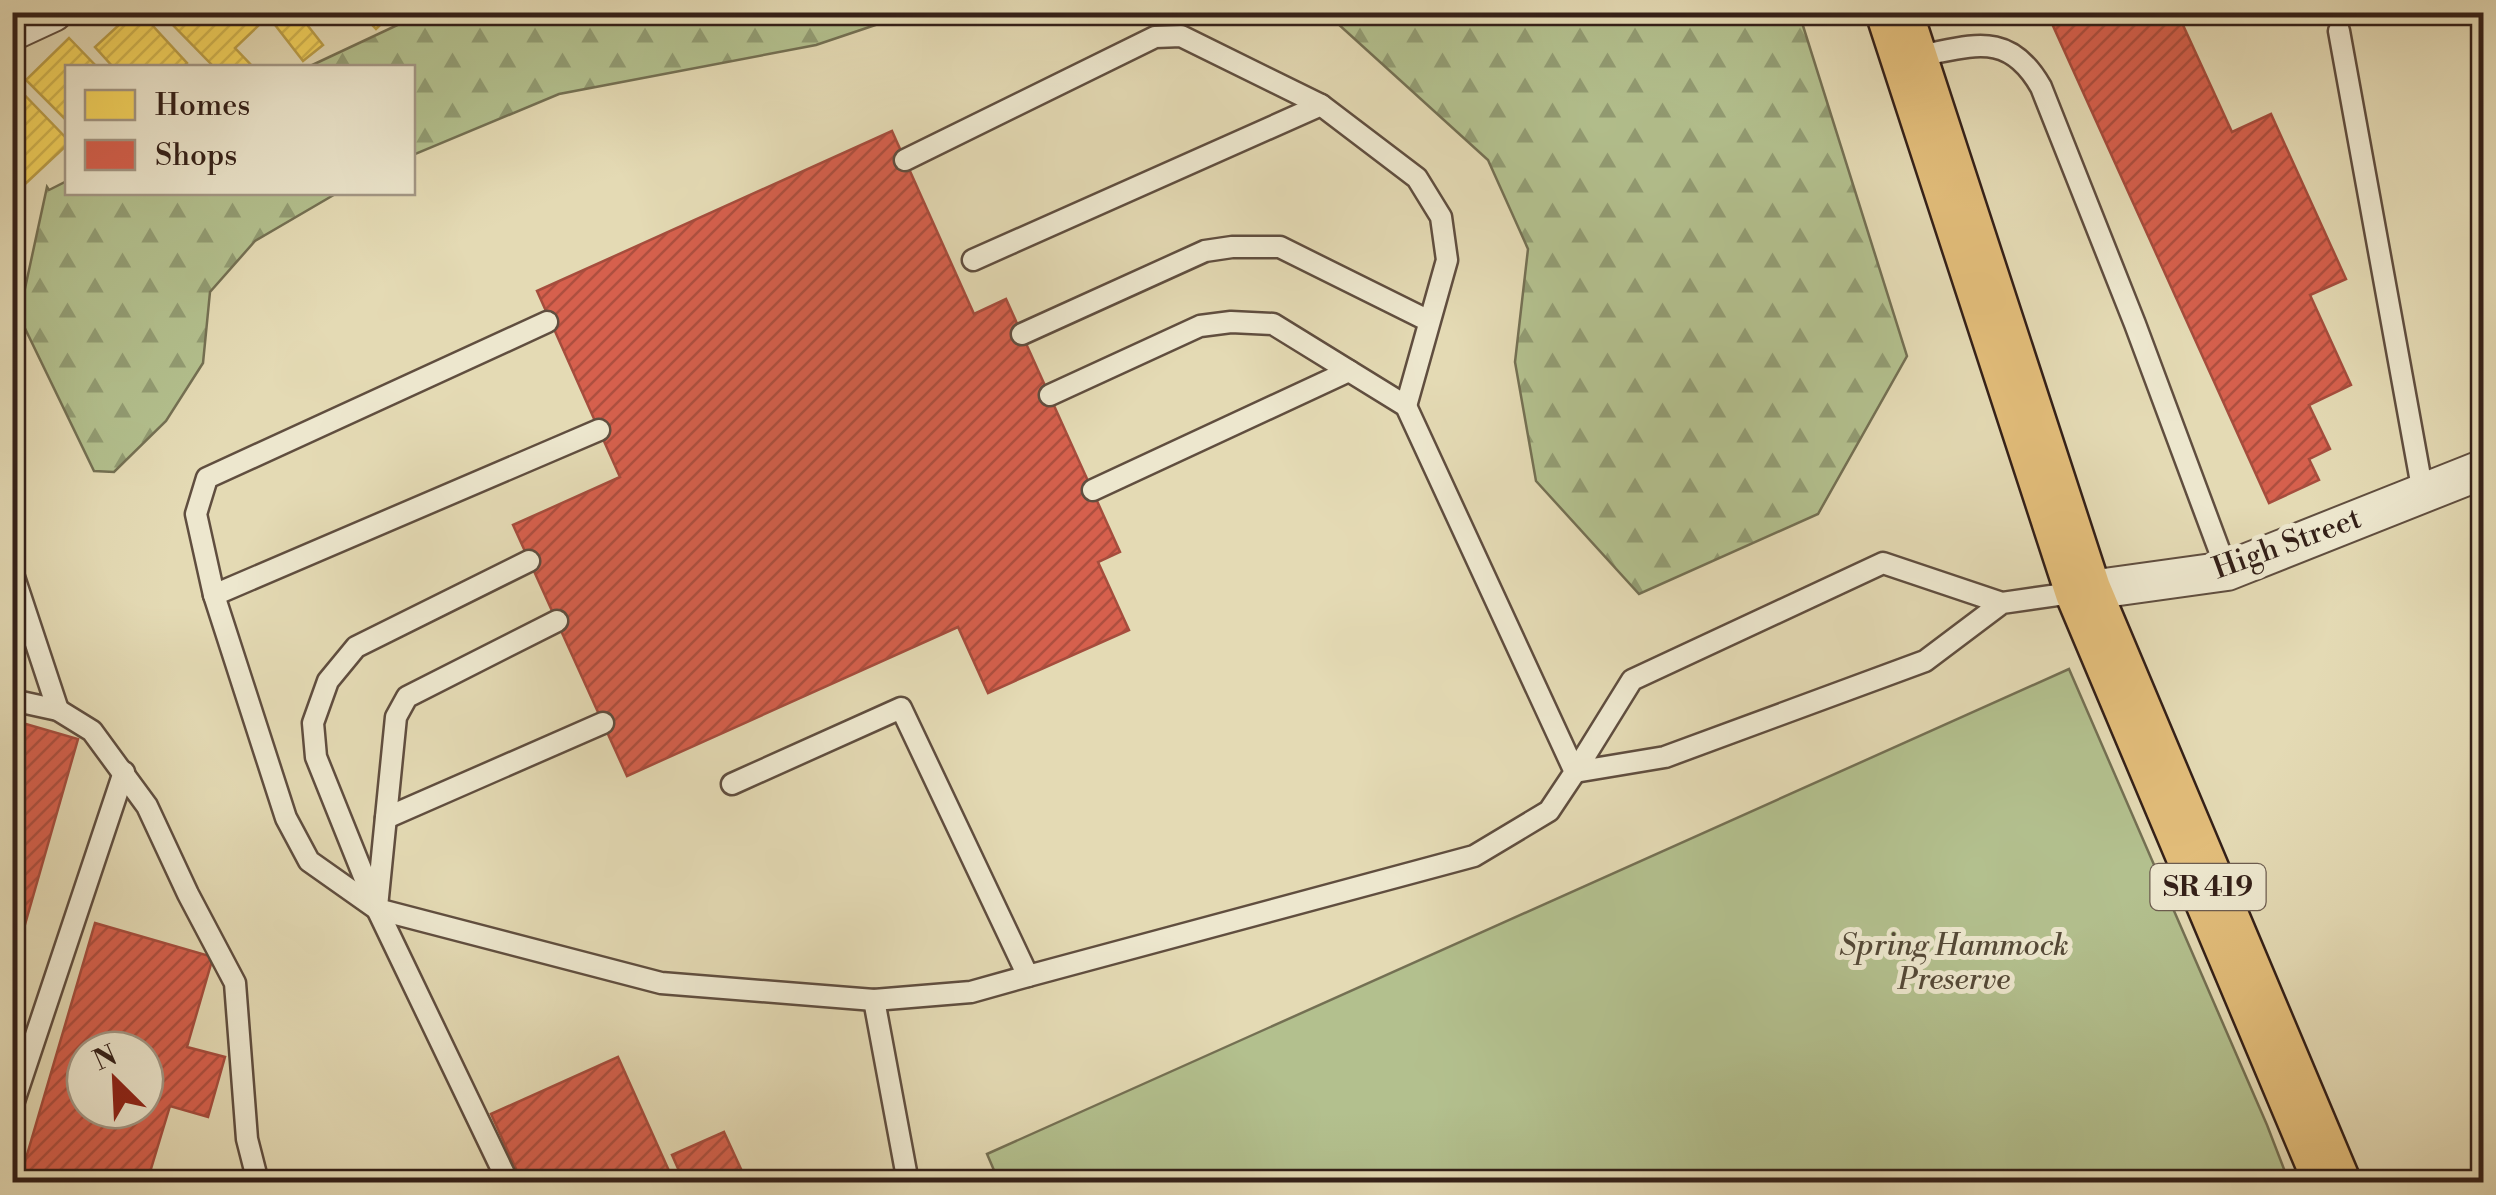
<svg xmlns="http://www.w3.org/2000/svg" width="2496" height="1195" viewBox="0 0 2496 1195" font-family="'Libre Bodoni',serif">
<defs>
<pattern id="forest-firs" width="22" height="20" patternUnits="userSpaceOnUse" patternTransform="scale(2.5)"><rect width="22" height="20" fill="#b3c08e"/><path d="M5 1l3.5 6h-7zM16 11l3.5 6h-7z" fill="#929c73"/></pattern>
<pattern id="homes-hatch" width="6" height="6" patternUnits="userSpaceOnUse" patternTransform="scale(2.5)"><rect width="6" height="6" fill="#f6d55c"/><path d="M-1 1l2-2M0 6l6-6M5 7l2-2" fill="none" stroke="#d4b74f"/></pattern>
<pattern id="shops-hatch" width="6" height="6" patternUnits="userSpaceOnUse" patternTransform="scale(2.5)"><rect width="6" height="6" fill="#d6604d"/><path d="M-1 1l2-2M0 6l6-6M5 7l2-2" fill="none" stroke="#ae4f3f"/></pattern>
</defs>
<rect width="100%" height="100%" fill="#e4dab4"/>
<filter id="stains"><feTurbulence type="fractalNoise" baseFrequency=".002" numOctaves="4"/><feColorMatrix values="0 0 0 0 .2 0 0 0 0 .09 0 0 0 0 .02 0 0 0 .5 -.17"/></filter>
<radialGradient id="worn" r=".72"><stop offset=".6" stop-color="#630" stop-opacity="0"/><stop offset="1" stop-color="#630" stop-opacity=".3"/></radialGradient>
<g fill="url(#forest-firs)" stroke="#747053" stroke-width="2.5">
<path d="M425,12H911V13L816,45L559,94L413,155L412,68L308,67Z"/>
<path d="M1326,13H1799L1907,356L1818,514L1639,594L1536,481L1515,362L1528,249L1488,160Z"/>
<path d="M67,181L68,192L337,193L255,241L210,292L203,363L166,421L114,472L94,471L19,316L47,187L49,190Z"/>
</g>
<path fill="#b3c08e" stroke="#747053" stroke-width="2.5" d="M2069,669L2267,1125L2289,1182H999L987,1154Z"/>
<g fill="url(#homes-hatch)" stroke="#bc9f48" stroke-width="2.5">
<path d="M133,12H140L187,63L182,68H114L95,47Z"/>
<path d="M172,12H245L258,26L235,48L254,68H215L166,18Z"/>
<path d="M265,12H308L301,17L323,45L303,61Z"/>
<path d="M360,12H394L376,29Z"/>
<path d="M69,38L98,68H68V122L26,80Z"/>
<path d="M12,82L68,140V144L24,185L12,174Z"/>
</g>
<g fill="url(#shops-hatch)" stroke="#a54d3d" stroke-width="2.5" fill-rule="evenodd">
<path d="M2059,12H2177L2232,132L2271,114L2346,279L2310,295L2351,385L2309,405L2330,449L2309,459L2319,480L2269,503L2049,17Z"/>
<path d="M892,131L974,314L1006,299L1120,552L1098,562L1129,630L988,693L958,627L627,776L513,525L620,477L537,291Z"/>
<path d="M12,720L78,739L12,970Z"/>
<path d="M95,923L213,957L187,1047L225,1057L208,1117L170,1106L147,1182H19ZM85,1050H145V1110H85Z"/>
<path d="M618,1057L674,1182H522L491,1114Z"/>
<path d="M724,1132L746,1180L739,1182H684L672,1155Z"/>
</g>
<g fill="none" stroke-linecap="round" stroke-linejoin="round">
<defs>
<g id="service">
<path d="M2339,31L2423,493"/>
<path d="M1911,57C1969,48 2007,27 2041,87L2135,324L2227,571"/>
<path d="M905,160L1155,37L1181,36L1321,105"/>
<path d="M973,260L1321,105L1417,178L1441,217L1447,260L1406,406"/>
<path d="M1022,334L1205,251L1232,247H1280L1429,321"/>
<path d="M599,430L214,595L286,818L309,861L377,909L661,983L874,1000L971,992L1028,976"/>
<path d="M1093,490L1349,371"/>
<path d="M12,571L58,710"/>
<path d="M214,595L196,514L207,478L547,322"/>
<path d="M2002,603L1925,661L1665,757L1575,772L1632,680L1883,563L2002,603L2079,592"/>
<path d="M12,700L58,710L92,731L147,806L188,894L235,983L247,1139L258,1182"/>
<path d="M732,784L901,708L1028,976L1474,856L1549,811L1575,772L1406,406L1273,324L1231,322L1200,326L1050,395"/>
<path d="M386,818L603,723"/>
<path d="M377,907L396,717L407,697L557,621"/>
<path d="M874,1000L907,1177L904,1182"/>
<path d="M12,1107L124,772"/>
<path d="M508,1182L377,909L316,757L313,723L328,681L356,647L529,561"/>
</g>
<g id="minor">
<path d="M12,31L53,12"/>
<path d="M2083,591L2227,571L2484,469"/>
</g>
<path id="primary" d="M1894,12L2083,591L2332,1182"/>
</defs>
<use href="#service" stroke="#604e3f" stroke-width="25"/>
<use href="#minor" stroke="#604e3f" stroke-width="42"/>
<use href="#primary" stroke="#342018" stroke-width="60"/>
<use href="#service" stroke="#ede7ce" stroke-width="20"/>
<use href="#minor" stroke="#ede7ce" stroke-width="38"/>
<use href="#primary" stroke="#e2bd7a" stroke-width="55"/>
<defs>
<path id="rail" d="M2484,438V490"/>
</defs>
<use href="#rail" stroke="#342018" stroke-width="11"/>
<use href="#rail" stroke="#ede7ce" stroke-width="8" stroke-dasharray="22" stroke-linecap="butt"/>
</g>
<g text-anchor="middle" dominant-baseline="central" stroke-width="10" stroke-linejoin="round" paint-order="stroke">
<rect fill="#ede7ce" stroke="#6c5c4f" stroke-width="2.5" x="2150.5" y="864" width="115" height="46" rx="8"/>
<g font-size="28" font-weight="bold" fill="#342018">
<text x="2208" y="887">SR 419</text>
</g>
<g font-size="30" fill="#342018" stroke="#ede7ce">
<text transform="translate(2287 544) rotate(-20)">High Street</text>
</g>
<g font-size="30" font-style="italic" fill="#544836" stroke="#ede7ce">
<text x="1954" y="946">Spring Hammock<tspan x="1954" dy="34">Preserve</tspan></text>
</g>
</g>
<rect width="2496" height="1195" fill="none" stroke="#e4dab4" stroke-width="50"/>
<rect x="15" y="15" width="2466" height="1165" fill="none" stroke="#342018" stroke-width="5"/>
<rect x="25" y="25" width="2446" height="1145" fill="none" stroke="#342018" stroke-width="2.5"/>
<rect x="65" y="65" width="350" height="130" fill="#ede7ce" stroke="#a39785" stroke-width="2.5"/>
<rect x="85" y="90" width="50" height="30" fill="#f6d55c" stroke="#a39785" stroke-width="2.5"/>
<text x="155" y="115" font-size="30" fill="#342018">Homes</text>
<rect x="85" y="140" width="50" height="30" fill="#d6604d" stroke="#a39785" stroke-width="2.5"/>
<text x="155" y="165" font-size="30" fill="#342018">Shops</text>
<g transform="translate(115 1080) rotate(336)"><circle r="48" fill="#ede7ce" stroke="#a39785" stroke-width="2.5"/>
<path d="M0-8L18 38L0 25L-18 38Z" fill="#8f2418"/>
<text y="-15" font-size="28" font-weight="bold" text-anchor="middle" fill="#342018">N</text>
</g>
<rect width="100%" height="100%" filter="url(#stains)"/>
<rect width="100%" height="100%" fill="url(#worn)"/>
</svg>
